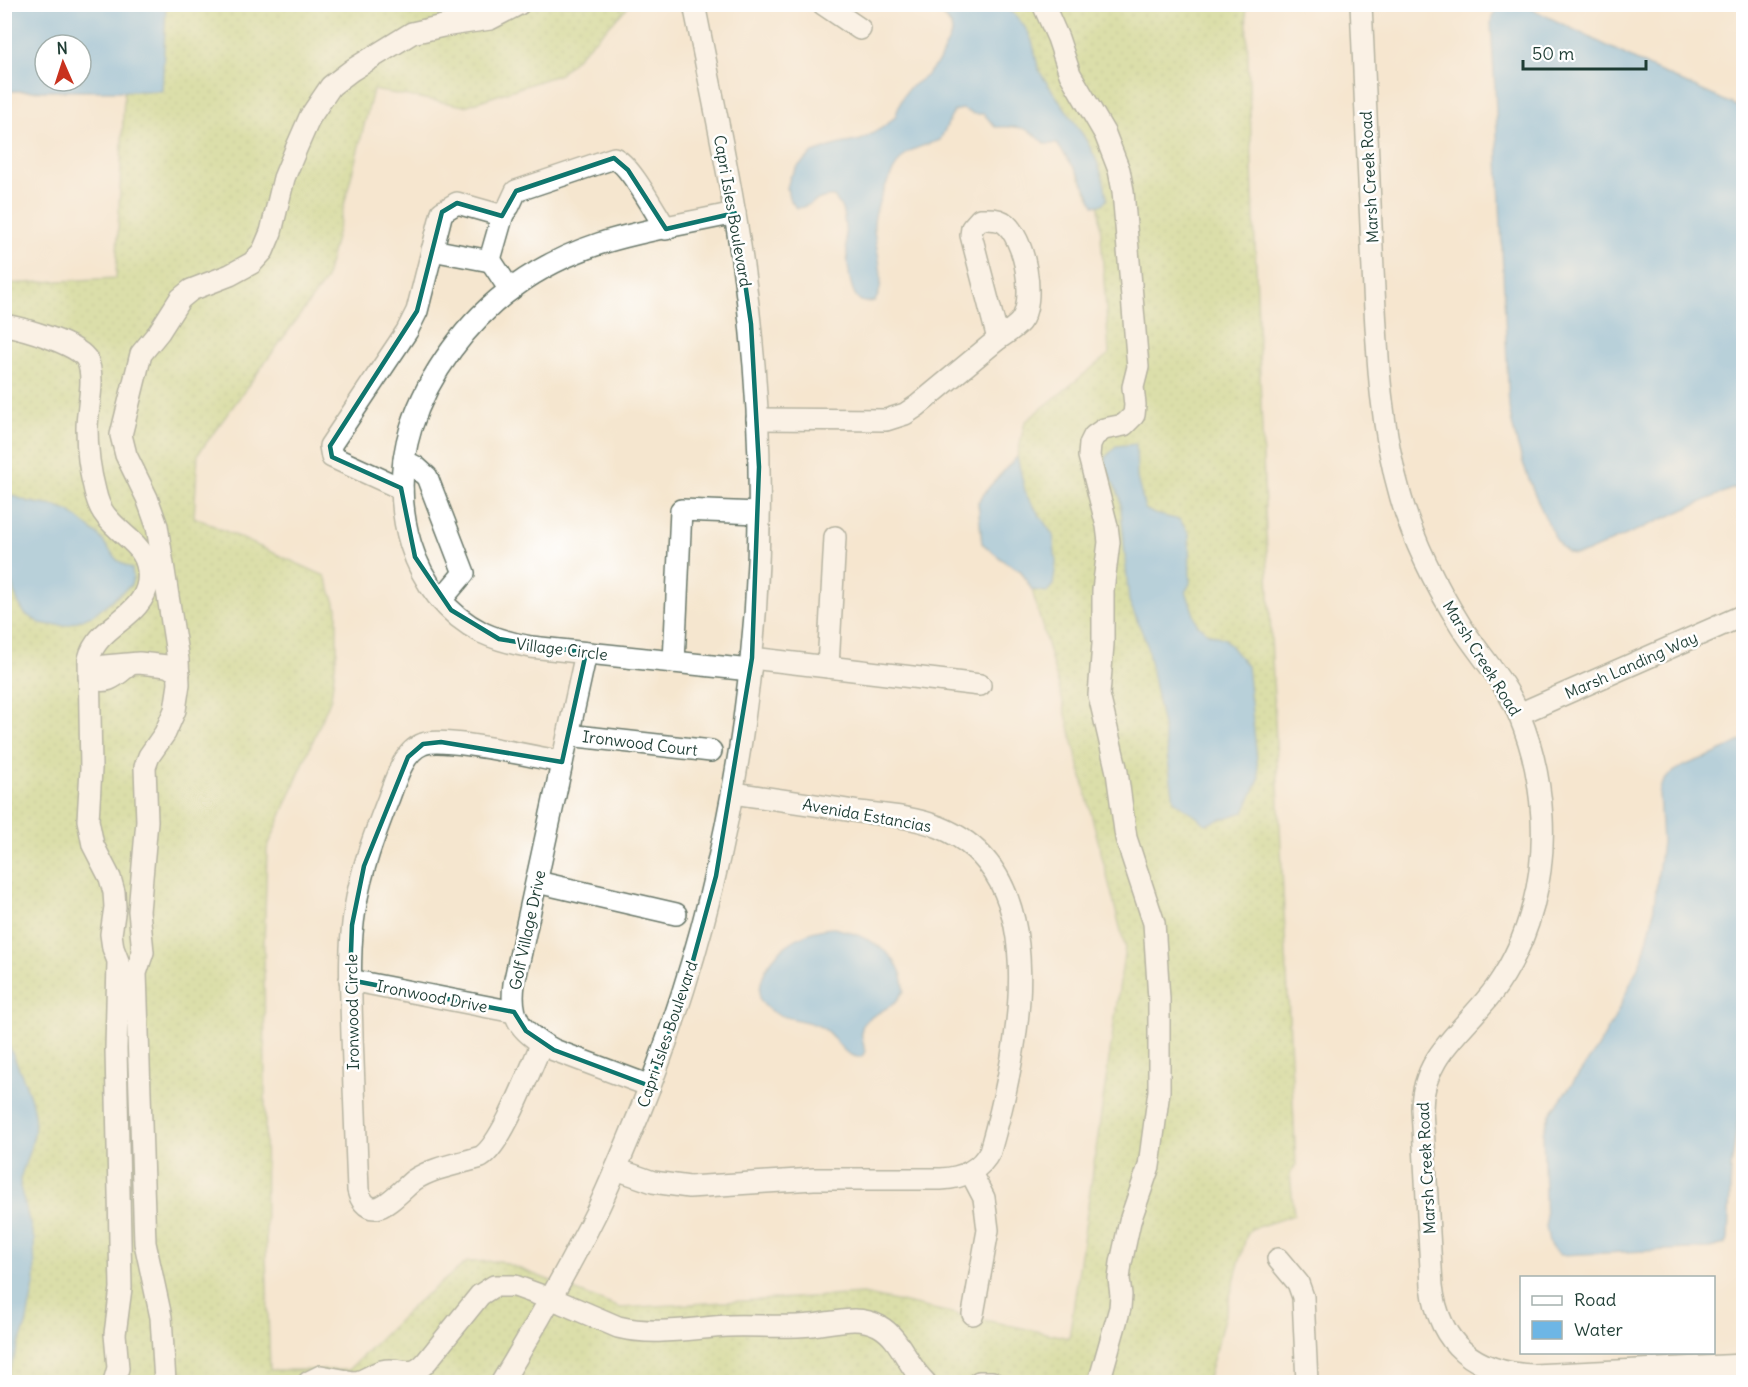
<svg xmlns="http://www.w3.org/2000/svg" width="1748" height="1387" viewBox="0 0 1748 1387" font-family="Delius,sans-serif">
<defs>
<pattern id="grass-dots" width="8" height="8" patternUnits="userSpaceOnUse" patternTransform="scale(1.5)"><rect width="8" height="8" fill="#bbd67c"/><path d="M2 2h.1M6 6h.1" fill="none" stroke="#97af66" stroke-width="1.8" stroke-linecap="round"/></pattern>
</defs>
<rect width="100%" height="100%" fill="#fff"/>
<filter id="ink" filterUnits="userSpaceOnUse"><feTurbulence type="fractalNoise" baseFrequency=".0167" numOctaves="2"/><feDisplacementMap in="SourceGraphic" scale="12" xChannelSelector="R" yChannelSelector="G"/><feConvolveMatrix kernelMatrix="1 2 1 2 8 2 1 2 1" color-interpolation-filters="sRGB"/></filter>
<filter id="wash" filterUnits="userSpaceOnUse"><feTurbulence type="fractalNoise" baseFrequency=".008" numOctaves="4" result="noise"/><feDisplacementMap in="SourceGraphic" scale="24" xChannelSelector="R" yChannelSelector="G"/><feGaussianBlur stdDeviation="1.35" result="paint"/><feColorMatrix in="noise" values="0 0 0 0 0 0 0 0 0 0 0 0 0 0 0 0 0 1.4 0 .05"/><feComposite in="paint" operator="in"/></filter>
<g filter="url(#wash)">
<rect width="100%" height="100%" fill="#f5e6cf"/>
<path fill="url(#grass-dots)" stroke="#6d8a58" stroke-width="1.5" d="M128,5H630L560,74L465,106L373,90L325,281L198,454L194,517L325,576L337,608V650L331,698L267,849L264,945L266,1255L270,1370H348L416,1303L467,1262L500,1261L620,1308L863,1294L1069,1338L1125,947L1060,691L1032,590L1021,571L1005,562L982,543L978,502L990,486L1017,457L1025,422L1109,354L1099,206C1089,203 1079,172 1071,161C1035,113 991,70 951,26L935,5H1246L1265,509L1296,1165L1290,1173L1294,1215L1251,1229L1246,1237L1207,1382H5V284L116,278Z"/>
<g fill="#6db6e5" stroke="#467a8c" stroke-width="1.5" fill-rule="evenodd">
<path d="M5,4L166,5L162,91H5ZM45,45H81V81H45Z"/>
<path d="M935,5H1004C1016,15 1029,29 1033,45C1036,55 1036,64 1041,74C1066,113 1102,150 1107,199C1103,205 1100,206 1094,205L1081,177L1057,144H1045C1028,126 1019,126 995,127L984,114H974L962,109L954,111L940,140C930,144 918,146 909,152C893,163 872,210 874,230C876,251 888,282 875,301C870,302 865,303 861,301C844,292 848,231 843,213C842,206 838,202 834,197C817,195 809,209 796,208L789,198L787,188L790,177L796,168L813,153L836,145L861,140L882,128L895,117L903,96L909,88L926,76L939,61L952,33L951,25Z"/>
<path d="M1505,5H1524L1654,69L1743,109V484L1585,553C1578,554 1572,555 1567,552C1557,545 1552,531 1547,521C1529,484 1516,448 1509,408L1495,89L1491,23C1492,14 1497,8 1505,5Z"/>
<path d="M1136,444L1137,478L1145,509L1154,514L1180,520L1189,534L1190,583L1186,591L1197,624L1208,633L1225,639L1247,666L1259,779L1244,812L1206,824L1174,800L1163,726L1146,641L1129,601L1120,497L1106,468V457L1116,446Z"/>
<path d="M1017,457L1026,495L1053,535L1056,563L1053,585L1047,592L1032,590L1021,571L1005,562L982,543L978,502L990,486Z"/>
<path d="M4,492L29,502L54,506L70,512L99,536L117,560L132,569L133,578L131,585L94,614L68,625H51L40,623L25,614L17,600L5,561Z"/>
<path d="M1743,740L1744,1079L1731,1168L1728,1240L1725,1244L1710,1248L1561,1255L1552,1248L1549,1243L1546,1226L1543,1132L1550,1114L1597,1049L1614,1019L1643,956L1652,921L1662,842L1659,793C1663,768 1697,762 1717,753C1726,749 1734,744 1743,740Z"/>
<path d="M834,928C866,935 904,953 904,991L895,1003L868,1019L863,1024L861,1032L865,1052L861,1057C842,1058 837,1037 824,1029C806,1016 772,1023 760,999C757,959 798,929 834,928Z"/>
<path d="M4,1032C14,1064 39,1099 34,1134C31,1149 24,1164 20,1179V1187L34,1239L35,1281L26,1325L5,1382Z"/>
</g>
</g>
<g filter="url(#ink)">
<g fill="none" stroke-linecap="round" stroke-linejoin="round">
<defs>
<g id="minor">
<path d="M823,4L860,29"/>
<path d="M1043,4L1058,38L1070,74L1105,134L1119,170L1123,191L1138,367L1133,387L1135,405L1134,415L1124,425L1104,429L1094,436L1090,444L1089,456L1107,526L1109,542L1103,590V644L1099,695L1117,772L1126,838L1154,923L1159,999V1091L1149,1166L1130,1221L1121,1263L1119,1279L1121,1295L1120,1308L1099,1382"/>
<path d="M1361,4C1365,93 1369,182 1373,270C1377,347 1379,423 1401,498C1414,543 1436,586 1461,626C1480,656 1506,682 1519,715C1533,748 1540,783 1542,818C1545,877 1530,938 1497,986C1468,1028 1422,1054 1422,1109L1432,1286C1439,1345 1476,1373 1533,1375L1744,1365"/>
<path d="M735,213C654,231 583,236 514,287C468,320 428,374 411,428C388,502 409,596 483,633C498,640 515,644 531,647L750,670"/>
<path d="M980,219C988,219 996,218 1003,222C1025,236 1037,302 1020,322C1014,329 1005,334 998,339L971,235L972,228Z"/>
<path d="M432,250L485,260L491,256L503,214"/>
<path d="M489,258L510,290"/>
<path d="M4,325C23,328 79,344 87,360C96,377 87,409 87,428C87,448 90,472 95,491C97,500 100,509 106,516C123,539 152,546 148,582C143,618 97,625 89,659L91,769L88,820L93,845L110,878L114,892L115,907L111,934L113,948L118,961L116,1049L121,1288L115,1334L118,1368L114,1382"/>
<path d="M757,419L886,420L905,414L917,406L998,339"/>
<path d="M404,461L416,467L427,477L464,573L441,600"/>
<path d="M402,489L332,457L330,446L407,331L417,311L442,212L457,203L496,214H503L509,206L516,191L614,158C630,164 655,212 666,229"/>
<path d="M586,653L514,984C509,1021 523,1033 554,1050L650,1086"/>
<path d="M752,658L980,685"/>
<path d="M674,662L681,510L759,513"/>
<path d="M129,665C116,676 106,687 89,676L105,666L139,663L167,666L179,673"/>
<path d="M828,667L835,537"/>
<path d="M1519,714L1744,615"/>
<path d="M568,735L711,751"/>
<path d="M537,882L676,914"/>
<path d="M350,980L514,1012"/>
<path d="M542,1043C530,1069 503,1143 481,1157C459,1164 434,1167 414,1180C405,1187 387,1207 376,1208C366,1209 360,1199 358,1190C356,1139 354,1087 352,1036C351,993 348,951 355,909C361,870 374,836 388,800C395,782 403,751 423,744C444,736 535,757 562,762"/>
<path d="M616,1169L653,1182L689,1187L814,1179H941C962,1178 980,1171 990,1151C1017,1057 1059,875 939,827C914,817 885,815 859,812C817,805 775,799 733,793"/>
<path d="M971,1173L984,1198L988,1230L973,1314"/>
<path d="M1278,1259L1298,1283L1303,1297L1307,1382"/>
<path d="M165,1382L161,1317L145,1243L136,973L143,952L139,911L147,821L145,767L149,756L165,733L175,710L179,684L178,660L157,526L147,498L126,455L121,435L141,354L159,332L180,299L191,290L230,275L252,263L263,251L271,232L284,178L296,149L310,117L331,86L352,70L412,33L443,26L490,19L519,4"/>
<path d="M309,1382L321,1376L353,1382"/>
<path d="M355,1382C365,1381 372,1374 382,1371C402,1366 410,1381 427,1361L480,1295L494,1286H515L562,1303L618,1327C655,1336 692,1328 729,1326C756,1325 784,1328 812,1325C834,1323 858,1314 879,1326C901,1338 907,1366 925,1382"/>
<path d="M502,1382C535,1327 567,1271 596,1213C612,1180 625,1147 639,1114C740,864 779,591 750,323C739,216 715,110 694,4"/>
<path d="M979,1382H992"/>
</g>
</defs>
<use href="#minor" stroke="#6a786a" stroke-width="24"/>
<use href="#minor" stroke="#fff" stroke-width="21"/>
</g>
</g>
<path d="M0 0H1748V1387H0ZM614,158L628,170L666,229L735,213L751,324L759,467L752,658L716,876L688,979L650,1086L554,1050L526,1031L514,1012L350,980L352,925L364,866L408,757L423,744L441,742L562,762L586,653L499,639L451,610L415,557L401,488L332,457L330,446L417,311L442,212L457,203L502,216L516,191Z" fill="#f5e6cf" fill-opacity=".55" fill-rule="evenodd"/>
<path fill="none" stroke="#0f766e" stroke-width="4.5" stroke-linejoin="round" d="M614,158L628,170L666,229L735,213L751,324L759,467L752,658L716,876L688,979L650,1086L554,1050L526,1031L514,1012L350,980L352,925L364,866L408,757L423,744L441,742L562,762L586,653L499,639L451,610L415,557L401,488L332,457L330,446L417,311L442,212L457,203L502,216L516,191Z"/>
<g text-anchor="middle" dominant-baseline="central" stroke-width="5" stroke-linejoin="round" paint-order="stroke">
<g font-size="16" fill="#1f3d34" stroke="#fff">
<text transform="translate(1369 177) rotate(-93)">Marsh Creek Road</text>
<text transform="translate(733 211) rotate(80)">Capri Isles Boulevard</text>
<text transform="translate(562 649) rotate(7)">Village Circle</text>
<text transform="translate(1482 658) rotate(58)">Marsh Creek Road</text>
<text transform="translate(1631 665) rotate(-24)">Marsh Landing Way</text>
<text transform="translate(640 743) rotate(7)">Ironwood Court</text>
<text transform="translate(867 815) rotate(10)">Avenida Estancias</text>
<text transform="translate(527 930) rotate(-78)">Golf Village Drive</text>
<text transform="translate(432 996) rotate(11)">Ironwood Drive</text>
<text transform="translate(352 1012) rotate(-91)">Ironwood Circle</text>
<text transform="translate(667 1034) rotate(-71)">Capri Isles Boulevard</text>
<text transform="translate(1426 1168) rotate(-93)">Marsh Creek Road</text>
</g>
</g>
<rect width="1748" height="1387" fill="none" stroke="#fff" stroke-width="24"/>
<rect x="1520" y="1276" width="195" height="78" fill="#ffffff" stroke="#a5b1ae" stroke-width="1.5"/>
<rect x="1532" y="1296" width="30" height="9" fill="#ffffff" stroke="#a5b1ae" stroke-width="1.5"/>
<text x="1574" y="1306" font-size="18" fill="#1f3d34">Road</text>
<rect x="1532" y="1321" width="30" height="18" fill="#6db6e5" stroke="#a5b1ae" stroke-width="1.5"/>
<text x="1574" y="1336" font-size="18" fill="#1f3d34">Water</text>
<g transform="translate(63 63) rotate(357)"><circle r="28" fill="#ffffff" stroke="#a5b1ae" stroke-width="1.5"/>
<path d="M0-4.5L10 22L0 15L-10 22Z" fill="#c8321e"/>
<text y="-9" font-size="16" font-weight="bold" text-anchor="middle" fill="#1f3d34">N</text>
</g>
<path d="M1523 60v9h123v-9" fill="none" stroke="#1f3d34" stroke-width="3"/>
<text x="1532" y="60" font-size="18" fill="#1f3d34" stroke="#ffffff" stroke-width="4.5" paint-order="stroke">50 m</text>
</svg>
